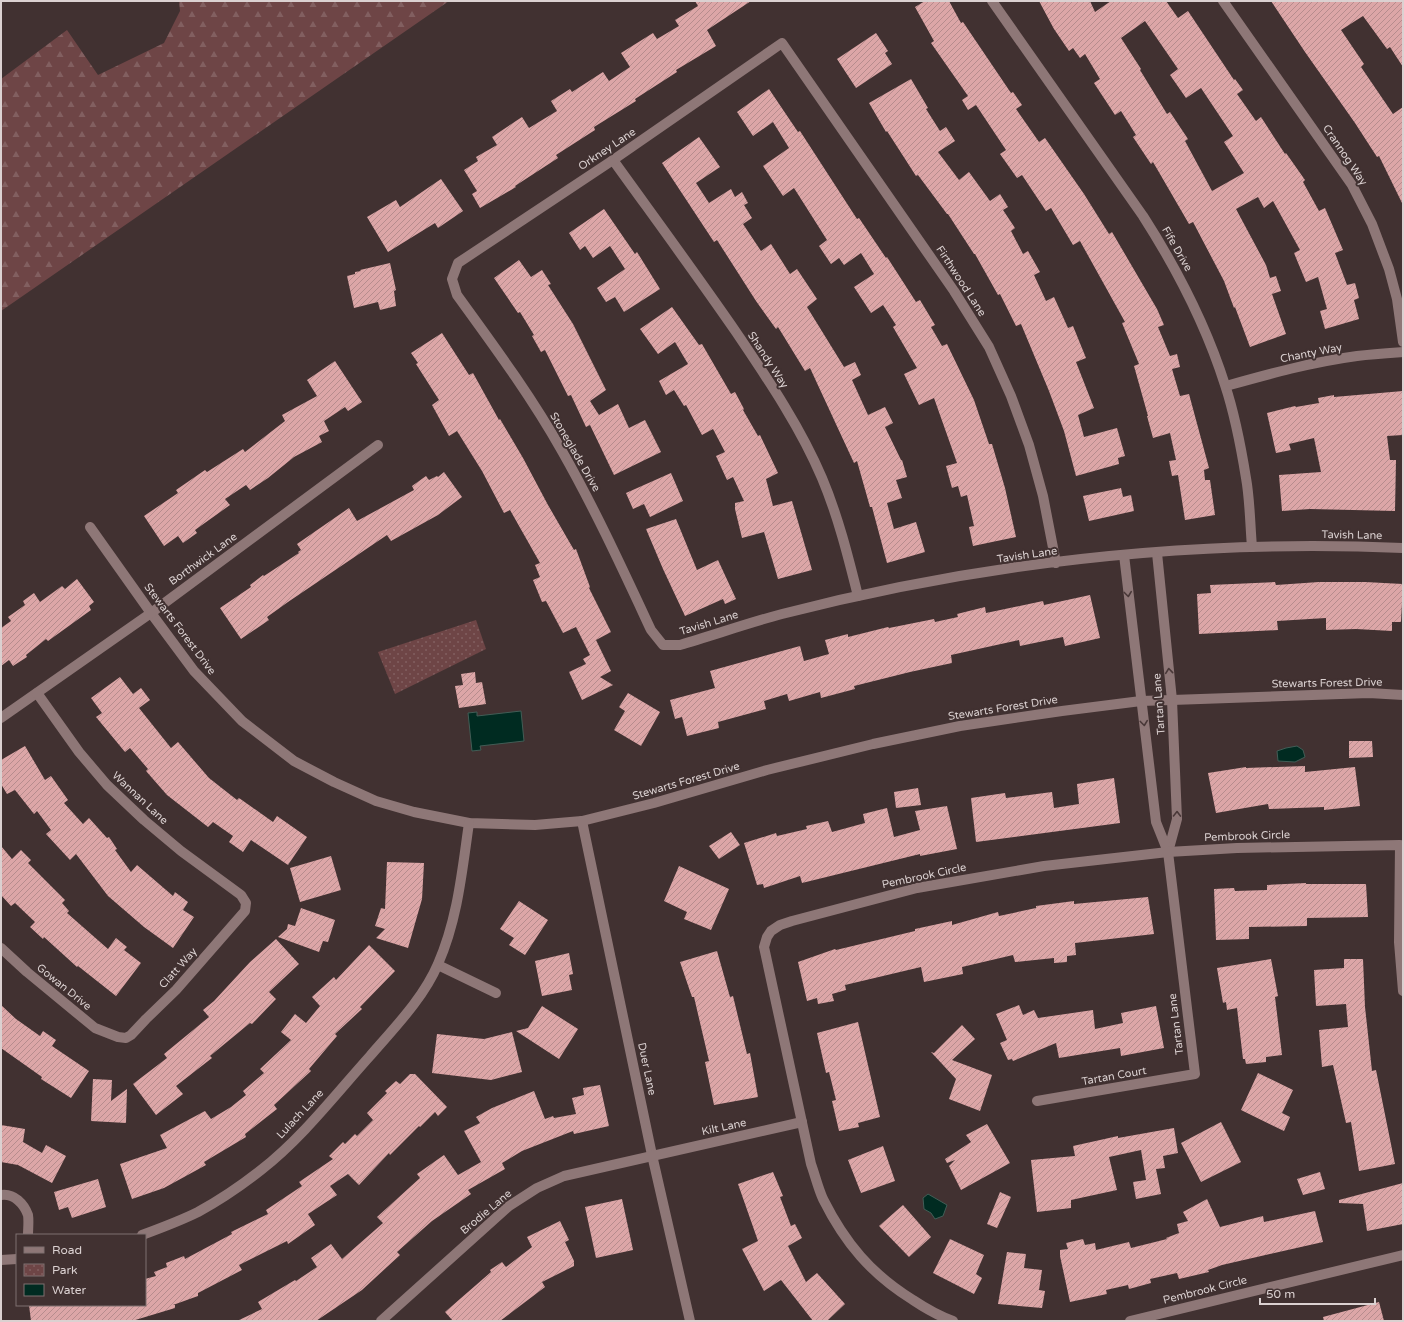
<svg xmlns="http://www.w3.org/2000/svg" width="1404" height="1322" viewBox="0 0 1404 1322" font-family="'Varela Round',sans-serif">
<defs>
<pattern id="forest-firs" width="22" height="20" patternUnits="userSpaceOnUse"><rect width="22" height="20" fill="#6e4546"/><path d="M5 1l3.5 6h-7zM16 11l3.5 6h-7z" fill="#825f60"/></pattern>
<pattern id="park-dots" width="8" height="8" patternUnits="userSpaceOnUse"><rect width="8" height="8" fill="#6e4546"/><path d="M2 2h.1M6 6h.1" fill="none" stroke="#825f60" stroke-width="1.8" stroke-linecap="round"/></pattern>
<pattern id="building-hatch" width="6" height="6" patternUnits="userSpaceOnUse"><rect width="6" height="6" fill="#dca6a7"/><path d="M-1 1l2-2M0 6l6-6M5 7l2-2" fill="none" stroke="#b68c8d"/></pattern>
</defs>
<rect width="100%" height="100%" fill="#413131"/>
<path fill="url(#forest-firs)" d="M179,1H449L1,311V79L67,30L98,75L164,43L180,11Z"/>
<path fill="url(#park-dots)" d="M476,620L486,649L395,694L378,652Z"/>
<g fill="#002b21" stroke="#425d56">
<path d="M521,711L524,741L480,746L481,750L472,751L468,713L477,712V716Z"/>
<path d="M1297,746L1303,750L1305,757L1295,762L1278,761L1277,751L1286,748Z"/>
<path d="M928,1194L947,1205L943,1216L935,1219L931,1213L924,1209L923,1198Z"/>
</g>
<g fill="url(#building-hatch)" fill-rule="evenodd">
<path d="M695,1H751L707,30L716,46L676,70L677,72L635,99L636,101L594,127L595,130L556,155L558,158L515,186L516,187L480,208L472,194L477,191L464,170L478,161L476,157L497,145L492,137L522,117L529,128L557,111L551,101L570,89L572,92L603,72L609,81L630,67L621,53L653,33L657,39L679,26L675,20L698,6Z"/>
<path d="M925,1H949L961,23L963,22L1011,93L1013,92L1022,105L1016,109L1039,142L1045,138L1084,194L1109,234L1112,232L1157,309L1164,325L1158,327L1170,356L1177,354L1180,367L1172,369L1180,396L1189,394L1209,468L1204,470L1205,480H1210L1215,515L1185,520L1178,475L1172,476L1169,461L1176,460L1170,433L1153,438L1147,416H1148L1134,366L1139,364L1122,323L1125,322L1080,241L1073,245L1051,208L1046,211L1022,175L1017,178L1000,154L1006,150L976,105L968,110L962,100L968,96L931,43L934,41L915,7Z"/>
<path d="M1039,1H1090L1095,12L1111,1H1166L1178,18L1188,11L1234,80L1235,79L1243,90L1237,94L1256,121L1261,117L1285,154L1286,153L1305,180L1303,182L1319,211L1325,208L1343,250L1335,253L1347,285L1355,283L1359,298L1354,300L1359,319L1325,329L1320,311L1327,309L1318,277L1306,282L1294,253L1300,250L1273,201L1264,208L1258,197L1236,209L1266,265L1270,278L1276,276L1281,291L1272,294L1286,334L1250,347L1235,307L1234,308L1224,281L1193,222L1189,224L1153,162L1151,164L1133,137L1136,135L1121,111L1115,115L1094,83L1100,79L1085,54L1080,58L1073,48L1069,51L1054,29ZM1145,21L1178,69L1170,75L1186,98L1201,88L1233,136L1224,142L1244,173L1212,191L1185,141L1188,139L1170,112L1167,114L1140,70L1141,69L1121,38Z"/>
<path d="M1271,1H1403V67L1390,47L1387,49L1363,16L1341,30L1364,64L1361,67L1393,114L1403,107V205L1379,156L1377,157L1355,123L1305,52Z"/>
<path d="M876,33L888,51L885,53L892,64L856,88L837,59Z"/>
<path d="M911,79L928,108L926,109L940,131L946,127L955,141L938,152L959,180L969,172L990,201L1000,194L1008,207L1003,210L1015,228L1011,231L1023,254L1028,251L1040,272L1034,275L1046,301L1054,297L1068,328L1073,326L1086,358L1076,362L1094,408L1078,415L1084,437L1117,428L1125,456L1118,458L1119,464L1076,476L1064,431L1049,391L1021,324L1016,326L1000,294L998,295L975,254H974L948,214H947L918,175L916,176L887,131L886,132L869,103Z"/>
<path d="M769,89L798,132L800,131L857,219L859,218L886,258L887,257L916,302L920,300L935,325L931,327L942,346L947,344L974,400L989,444H992L1005,488L1016,537L973,546L969,527L974,526L967,495L961,497L958,486L952,488L946,466L957,463L934,398L919,405L904,374L917,368L893,327L896,325L883,305L871,313L854,287L874,274L861,253L844,265L839,258L831,264L819,246L827,240L794,188L783,196L763,166L789,148L773,122L753,136L737,112Z"/>
<path d="M699,137L720,167L696,183L709,203L731,189L735,197L742,192L748,203L744,205L752,218L743,224L761,251L771,244L790,274L797,269L817,299L807,307L844,367L855,362L861,375L852,380L868,415L885,407L893,423L885,427L901,460H902L907,477L896,480L902,498L887,503L894,529L916,522L925,552L887,563L872,507H870L857,461L854,463L810,368L805,371L778,327L776,329L756,301L717,240L714,242L662,163Z"/>
<path d="M441,179L463,211L438,228L435,223L388,252L367,217L396,200L400,207Z"/>
<path d="M604,209L635,254L637,252L660,289L624,312L615,297L606,302L597,288L625,269L610,246L593,258L585,246L580,250L569,233Z"/>
<path d="M519,260L531,277L542,270L551,284L548,285L573,324L606,390L590,401L599,415L618,404L629,428L645,420L661,452L614,475L590,425L586,427L571,395L568,396L545,350L541,352L532,336L534,335L520,312L518,313L494,278Z"/>
<path d="M390,263L396,290L394,291L396,306L380,310L378,302L354,308L347,276L355,274V272L361,271L360,270Z"/>
<path d="M672,307L699,345L702,344L731,394L735,392L744,409L743,410L758,436L760,435L778,473L766,479L773,506L792,501L812,570L778,579L764,532L742,538L735,509V503L744,501L733,477L727,480L716,456L725,452L713,429L702,435L686,405L684,406L674,390L666,395L659,381L688,364L675,342L658,354L640,329Z"/>
<path d="M442,333L469,375L473,373L499,420L500,419L523,458L548,505L574,550L576,549L590,587L589,588L611,632L596,640L611,671L600,677L613,685L582,700L569,672L586,664L583,659L590,655L576,627L563,633L546,601L542,602L533,580L540,577L535,565L540,563L510,510L504,513L482,471L457,431L449,436L432,405L439,400L416,364L418,363L411,353Z"/>
<path d="M335,361L362,402L348,411L345,407L324,421L329,431L319,436L322,442L294,457L268,478L250,490L246,485L225,499L230,505L195,530L197,533L183,543L178,536L164,546L144,516L178,493L176,490L205,470L207,472L243,449L245,452L285,421L282,415L317,396L307,380Z"/>
<path d="M1403,391V435L1387,436L1390,460H1396L1395,511L1310,509L1282,511L1279,475L1321,472L1314,438L1289,444L1291,450L1276,453L1267,413L1295,406L1296,407L1319,403L1318,398L1334,395V397Z"/>
<path d="M444,472L462,497L438,515L391,541L387,535L288,602L267,617L269,620L241,639L220,608L251,587L250,585L263,575L264,576L299,553L298,552L301,550L297,544L349,508L357,521L414,490L412,486L426,476L429,480L437,476L438,477Z"/>
<path d="M671,473L683,501L650,517L644,504L633,509L626,493Z"/>
<path d="M1121,488L1123,497L1131,495L1134,511L1089,521L1083,496Z"/>
<path d="M676,519L697,570L718,560L736,599L725,604L723,599L685,616L663,569L646,529Z"/>
<path d="M77,579L94,602L89,606L91,610L48,641L46,639L26,655L27,657L13,666L9,660L1,666V628L11,621L8,617L25,605L23,601L34,593L40,602L62,586L65,589Z"/>
<path d="M1275,582L1276,585L1319,582H1365L1403,584L1401,622H1392V631L1356,629L1326,630V618L1277,621L1278,630L1199,634L1197,594L1211,593L1210,585Z"/>
<path d="M1090,595L1100,638L1065,646L1063,637L1020,646L1019,640L951,655L952,663L910,672L854,686L855,689L821,698L820,692L789,701L787,694L764,701L766,709L718,722L719,728L687,736L682,717L675,719L670,700L715,688L710,671L800,646L804,661L829,654L825,640L848,634V637L888,627L889,628L934,619L935,622L958,617L957,614L985,607L986,613L1043,601L1044,605Z"/>
<path d="M475,672L476,683L482,682L486,704L459,708L455,686L463,685L461,674Z"/>
<path d="M120,677L133,694L141,688L150,700L139,708L171,748L178,742L209,778L237,800L239,798L273,822L277,816L307,837L288,865L251,840L243,852L229,842L233,836L213,822L208,827L167,795L146,771L148,769L130,748L125,752L96,717L102,713L91,698Z"/>
<path d="M628,693L660,712L641,746L614,730L625,711L619,707Z"/>
<path d="M1349,741H1372L1373,757L1349,758Z"/>
<path d="M25,746L45,780L51,776L68,800L64,803L83,824L89,818L107,838L109,837L117,849L115,850L131,872L137,865L173,896L175,892L188,902L183,910L194,917L173,948L144,927L108,896L76,854L70,860L46,834L51,830L37,811L34,814L15,790L7,794L1,784V760Z"/>
<path d="M1305,766V772L1355,767L1360,806L1324,810V807L1269,809L1268,804L1216,813L1208,773L1246,767V768Z"/>
<path d="M1114,778L1120,823L976,842L971,798L1005,793L1006,798L1052,792L1054,808L1079,804L1077,784Z"/>
<path d="M918,788L921,805L896,808L894,792Z"/>
<path d="M947,806L957,849L920,856V854L802,883L800,876L764,888L763,884L757,885L744,843L776,833L777,836L807,829L806,826L828,821L832,832L865,823L863,814L887,808L894,837L920,830L915,811Z"/>
<path d="M731,832L740,845L719,859L709,846Z"/>
<path d="M1,846L12,859L21,850L31,860L28,863L65,900L62,903L69,911L67,913L108,949L116,938L127,947L124,950L141,963L116,996L78,966L77,967L44,937L43,939L30,927L35,922L15,903L11,906L1,895Z"/>
<path d="M331,856L341,890L300,902L290,868Z"/>
<path d="M387,862L424,863L422,899L408,948L376,938L385,929L375,926L381,908L385,909Z"/>
<path d="M679,866L729,889L711,930L684,919L687,912L664,901Z"/>
<path d="M1306,883V884H1366L1368,917L1307,918V926L1249,927V939L1216,940L1214,889L1234,888L1235,891L1267,890V885Z"/>
<path d="M1148,897L1154,934L1075,943L1076,955L1067,956V962L1054,963V958L1015,962L1013,955L962,967L963,974L924,982L921,967L845,985L846,990L832,994L834,1001L818,1004L817,998L807,1001L798,962L835,949L836,950L915,931V929L952,921V925L998,912L999,916L1036,908V906L1074,901V904Z"/>
<path d="M519,901L548,920L525,955L509,945L514,938L500,929Z"/>
<path d="M301,908L335,920L328,942L323,941L319,952L278,937L287,929L288,924L295,926Z"/>
<path d="M276,939L299,964L269,992L276,999L252,1024L250,1023L210,1056L212,1058L176,1086L183,1094L156,1115L133,1084L167,1058L164,1054L209,1017L203,1010L214,1001L250,962Z"/>
<path d="M369,945L395,971L360,1007L362,1009L335,1034L337,1036L309,1069L311,1071L274,1105L277,1109L245,1134L246,1137L204,1162L206,1165L164,1188L132,1199L120,1164L167,1148L160,1135L205,1111L211,1119L231,1107L246,1095L243,1091L264,1073L260,1069L291,1040L281,1032L295,1014L306,1023L320,1006L312,997L334,977L336,980Z"/>
<path d="M717,951L730,997L733,996L747,1054L750,1053L758,1097L714,1105L705,1062L709,1061L694,997H692L680,962Z"/>
<path d="M569,953L573,974L569,975L572,990L542,996L535,961Z"/>
<path d="M1271,959L1278,996L1275,997L1282,1055L1266,1057V1062L1246,1064L1245,1059H1243L1237,1008L1227,1010L1226,1002L1223,1003L1217,968Z"/>
<path d="M1344,959H1363L1365,1007L1372,1071L1376,1070L1395,1164L1359,1171L1351,1122L1346,1123L1333,1065L1322,1067L1319,1030L1348,1027L1346,1004L1316,1006L1314,970L1344,968Z"/>
<path d="M1,1005L16,1019L40,1036L43,1031L56,1040L52,1046L89,1071L71,1098L41,1079L42,1077L1,1048Z"/>
<path d="M1019,1005L1023,1015L1034,1010L1038,1018L1093,1010L1095,1029L1123,1023L1121,1013L1156,1006L1164,1048L1121,1056L1120,1048L1059,1058L1056,1043L1013,1061L1012,1059L1008,1060L1000,1043L1007,1040L996,1014Z"/>
<path d="M542,1006L578,1029L559,1059L516,1031L528,1028Z"/>
<path d="M858,1022L880,1117L858,1123L859,1127L839,1131L832,1101L836,1100L829,1072L826,1073L817,1033Z"/>
<path d="M962,1025L975,1039L952,1060L992,1075L980,1111L949,1099L956,1079L931,1052L934,1053Z"/>
<path d="M512,1032L522,1072L491,1080L432,1073L437,1034L484,1039Z"/>
<path d="M1258,1073L1293,1090L1282,1113L1290,1117L1284,1131L1241,1110Z"/>
<path d="M410,1074H415L447,1107L438,1116L435,1112L420,1127L419,1126L390,1155L389,1153L359,1185L348,1174L330,1186L337,1195L308,1214L315,1225L288,1244L287,1241L239,1265L242,1270L198,1293V1296L173,1305H175V1308L132,1321H31L29,1305H145V1279L156,1276L154,1272L167,1267L166,1263L184,1256L185,1259L232,1234L231,1232L268,1214L266,1210L302,1186L299,1182L333,1159L329,1156L343,1142L345,1144L355,1134L357,1136L373,1120L367,1113L387,1093L385,1091L396,1081L400,1084Z"/>
<path d="M93,1079L112,1080L111,1101L127,1089L126,1123L91,1121Z"/>
<path d="M600,1085L609,1126L574,1134L573,1131L522,1151L502,1163L505,1169L468,1190L471,1194L432,1221L397,1252L400,1255L362,1290L316,1321H237L262,1309L258,1302L295,1280L296,1281L317,1267L311,1258L331,1244L342,1259L383,1223L377,1217L420,1178L417,1174L444,1155L458,1175L481,1162L464,1131L480,1123L476,1117L492,1108L534,1091L545,1119L553,1116L554,1118L576,1114L572,1098L584,1095L583,1088Z"/>
<path d="M1221,1122L1241,1162L1201,1182L1181,1143Z"/>
<path d="M987,1124L1010,1163L961,1190L949,1166L955,1160L947,1163L945,1159L971,1142L966,1135Z"/>
<path d="M1,1125L25,1129L23,1142L42,1153L46,1145L66,1156L52,1183L18,1165L1,1162Z"/>
<path d="M1174,1128L1178,1153L1163,1156L1165,1168L1156,1169L1161,1194L1136,1199L1133,1182L1146,1180L1141,1150L1109,1157L1117,1190L1071,1200V1208L1037,1212L1031,1160L1075,1156L1073,1146L1118,1136V1138Z"/>
<path d="M883,1146L895,1181L861,1193L848,1160Z"/>
<path d="M773,1172L783,1196L780,1197L791,1226L795,1224L802,1238L788,1246L806,1282L817,1273L845,1304L827,1321H813L781,1280L764,1291L742,1249L758,1241L738,1184Z"/>
<path d="M1320,1172L1325,1189L1303,1195L1297,1179Z"/>
<path d="M98,1179L106,1207L72,1218L68,1207L59,1210L54,1192Z"/>
<path d="M1403,1183V1224L1367,1231L1363,1204L1339,1203V1200Z"/>
<path d="M1000,1192L1011,1197L997,1228L987,1224Z"/>
<path d="M622,1199L633,1250L596,1258L585,1207Z"/>
<path d="M1207,1199L1220,1227L1263,1216L1264,1222L1315,1211L1323,1242L1222,1265L1208,1270L1209,1272L1179,1279L1177,1273L1150,1279L1151,1283L1129,1289L1128,1285L1106,1290L1107,1294L1070,1302L1060,1256V1250L1068,1249L1066,1243L1083,1239L1085,1245L1095,1243L1096,1250L1129,1242L1131,1248L1167,1239L1166,1238L1179,1233L1177,1224L1188,1221L1183,1212Z"/>
<path d="M903,1205L931,1237L909,1257L879,1226Z"/>
<path d="M560,1221L569,1240L565,1242L574,1261V1266L542,1282L545,1287L500,1321H453L445,1312L491,1272L490,1270L502,1262L506,1267L532,1247L527,1237Z"/>
<path d="M950,1239L984,1255L976,1274L982,1278L974,1294L933,1273Z"/>
<path d="M1007,1252L1026,1254L1024,1268L1042,1270L1039,1290L1045,1291L1042,1308L998,1304Z"/>
<path d="M1379,1302L1384,1321H1324L1323,1317Z"/>
</g>
<g fill="none" stroke-linecap="round" stroke-linejoin="round">
<g stroke="#8e7777" stroke-width="10">
<path d="M992,1L1143,216C1177,269 1206,325 1225,385C1235,415 1241,447 1246,478C1250,500 1250,524 1252,547"/>
<path d="M1223,1L1352,185L1372,224L1389,269L1397,299L1403,342"/>
<path d="M613,160C654,217 696,274 736,332C767,378 800,426 822,478C838,516 848,556 858,596"/>
<path d="M1226,386C1269,374 1312,362 1357,356C1372,354 1388,353 1403,352"/>
<path d="M90,527L151,613L194,671L242,721L294,761L334,782L376,801L414,812L469,823L535,825L582,821L654,803L767,770L873,744L960,726L1062,711L1141,701L1172,700L1369,693L1403,695"/>
<path d="M1157,553L1172,700L1177,819L1168,852"/>
<path d="M1056,563L1043,496L1029,445L1011,396L989,347L954,291L782,43L613,160L458,263L452,279L457,295C494,346 531,396 562,451C595,509 623,570 651,630L663,645H680C714,635 748,623 782,614C984,562 1195,539 1403,548"/>
<path d="M1,718L151,613L378,445"/>
<path d="M582,821L652,1155L690,1321"/>
<path d="M1,948L27,972L95,1028L118,1037L126,1038L131,1035L146,1019L176,990L245,911L246,903L241,895L181,851L144,820L107,785L79,752L37,693"/>
<path d="M438,965L496,993"/>
<path d="M1037,1101L1195,1074L1168,852L1156,822L1124,555"/>
<path d="M1,1195C14,1193 24,1204 28,1215C29,1221 28,1229 28,1235"/>
<path d="M142,1235C161,1228 180,1221 198,1212C220,1200 242,1185 261,1170C302,1138 335,1095 370,1056C394,1028 423,999 438,964C458,918 462,871 469,823"/>
<path d="M1,1260L17,1259"/>
<path d="M381,1321L509,1206L537,1188L564,1176L802,1122"/>
<path d="M953,1321C939,1316 925,1308 913,1300C871,1274 845,1243 823,1199C818,1188 815,1175 811,1164L764,947L767,937L771,931L780,925L792,921L917,888L1044,866L1168,852L1237,848L1400,845L1399,942L1403,991"/>
<path d="M1130,1321L1403,1255"/>
</g>
</g>
<defs><path id="oneway-chevron" d="M-2-3.5L2.5 0L-2 3.5" fill="none" stroke-width="1.6" stroke-linecap="round" stroke-linejoin="round"/></defs>
<g stroke="#493838">
<use href="#oneway-chevron" transform="translate(1128 594) rotate(83)"/>
<use href="#oneway-chevron" transform="translate(1169 671) rotate(-96)"/>
<use href="#oneway-chevron" transform="translate(1144 723) rotate(83)"/>
<use href="#oneway-chevron" transform="translate(1177 814) rotate(-89)"/>
</g>
<g text-anchor="middle" dominant-baseline="central" stroke-width="4" stroke-linejoin="round" paint-order="stroke">
<g font-size="11" fill="#dbd1d1" stroke="#413131">
<text transform="translate(607 149) rotate(-34)">Orkney Lane</text>
<text transform="translate(1345 155) rotate(56)">Crannog Way</text>
<text transform="translate(1177 249) rotate(60)">Fife Drive</text>
<text transform="translate(961 281) rotate(57)">Firthwood Lane</text>
<text transform="translate(1311 353) rotate(-11)">Chanty Way</text>
<text transform="translate(768 360) rotate(57)">Shandy Way</text>
<text transform="translate(575 452) rotate(60)">Stoneglade Drive</text>
<text transform="translate(1352 535) rotate(1)">Tavish Lane</text>
<text transform="translate(1027 555) rotate(-8)">Tavish Lane</text>
<text transform="translate(203 559) rotate(-36)">Borthwick Lane</text>
<text transform="translate(709 623) rotate(-17)">Tavish Lane</text>
<text transform="translate(180 629) rotate(53)">Stewarts Forest Drive</text>
<text transform="translate(1327 683) rotate(-1)">Stewarts Forest Drive</text>
<text transform="translate(1159 704) rotate(-94)">Tartan Lane</text>
<text transform="translate(1003 708) rotate(-9)">Stewarts Forest Drive</text>
<text transform="translate(686 781) rotate(-16)">Stewarts Forest Drive</text>
<text transform="translate(140 798) rotate(43)">Wannan Lane</text>
<text transform="translate(1247 836) rotate(-2)">Pembrook Circle</text>
<text transform="translate(924 876) rotate(-12)">Pembrook Circle</text>
<text transform="translate(178 968) rotate(-48)">Clatt Way</text>
<text transform="translate(64 987) rotate(39)">Gowan Drive</text>
<text transform="translate(1176 1024) rotate(-97)">Tartan Lane</text>
<text transform="translate(647 1069) rotate(78)">Duer Lane</text>
<text transform="translate(1114 1076) rotate(-10)">Tartan Court</text>
<text transform="translate(300 1114) rotate(-47)">Lulach Lane</text>
<text transform="translate(724 1127) rotate(-12)">Kilt Lane</text>
<text transform="translate(486 1212) rotate(-40)">Brodie Lane</text>
<text transform="translate(1205 1290) rotate(-14)">Pembrook Circle</text>
</g>
</g>
<rect width="1404" height="1322" fill="none" stroke="#dbd1d1" stroke-width="4"/>
<rect x="16" y="1234" width="130" height="72" fill="#413131" stroke="#7f7171"/>
<rect x="24" y="1247" width="20" height="6" fill="#8e7777" stroke="#7f7171"/>
<text x="52" y="1254" font-size="12" fill="#dbd1d1">Road</text>
<rect x="24" y="1264" width="20" height="12" fill="url(#park-dots)" stroke="#7f7171"/>
<text x="52" y="1274" font-size="12" fill="#dbd1d1">Park</text>
<rect x="24" y="1284" width="20" height="12" fill="#002b21" stroke="#7f7171"/>
<text x="52" y="1294" font-size="12" fill="#dbd1d1">Water</text>
<path d="M1260 1298v6h115v-6" fill="none" stroke="#dbd1d1" stroke-width="2"/>
<text x="1266" y="1298" font-size="12" fill="#dbd1d1" stroke="#413131" stroke-width="3" paint-order="stroke">50 m</text>
</svg>
